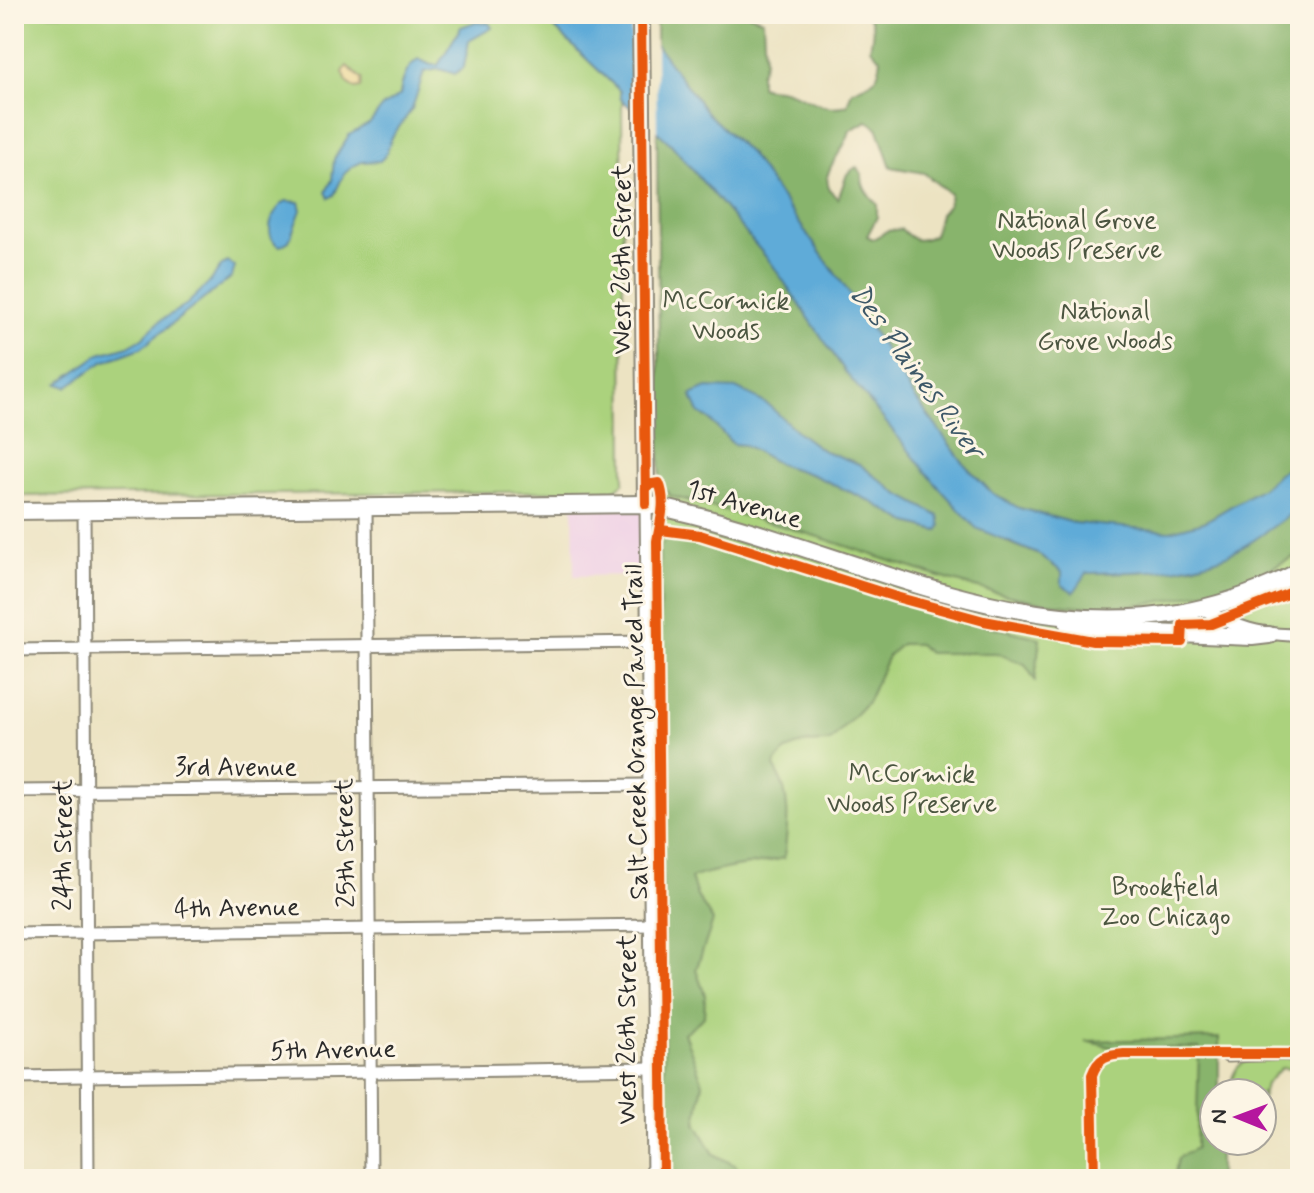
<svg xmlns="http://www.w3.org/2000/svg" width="1314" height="1193" viewBox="0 0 1314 1193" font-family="Mynerve,sans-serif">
<rect width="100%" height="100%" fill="#fcf5e5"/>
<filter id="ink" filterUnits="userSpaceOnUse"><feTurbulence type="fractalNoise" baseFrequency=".0125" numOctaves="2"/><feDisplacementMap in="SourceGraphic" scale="16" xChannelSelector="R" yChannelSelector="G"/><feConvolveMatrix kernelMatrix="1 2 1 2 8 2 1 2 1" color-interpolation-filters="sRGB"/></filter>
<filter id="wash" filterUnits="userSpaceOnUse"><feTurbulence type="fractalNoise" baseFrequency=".006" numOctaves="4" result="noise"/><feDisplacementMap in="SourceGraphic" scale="32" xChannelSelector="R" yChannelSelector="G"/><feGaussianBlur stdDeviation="1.8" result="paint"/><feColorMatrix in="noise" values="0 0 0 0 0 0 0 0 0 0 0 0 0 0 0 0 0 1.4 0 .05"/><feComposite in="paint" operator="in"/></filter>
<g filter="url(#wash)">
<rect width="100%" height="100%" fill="#ece3c2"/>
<path fill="#efd0e6" d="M644,505L646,575L574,576L573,506Z"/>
<g fill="#abd27d" stroke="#6b7e54" stroke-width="2">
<path d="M14,14H540L620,91L622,100L624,482L613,491L14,496Z"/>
<path d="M657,131L1224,556L1300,507V1051L1219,1052V1093H1214V1141H1219V1179H658L653,535L656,529L661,472Z"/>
<path d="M1300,1058V1065L1293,1069L1281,1068L1266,1084L1262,1100V1093H1231C1229,1049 1268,1058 1300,1058Z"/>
</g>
<g fill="#88b46c" stroke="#5a704c" stroke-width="2" fill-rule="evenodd">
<path d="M656,14H749L763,20L765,60L760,74V86C767,89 771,88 779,89C803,93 821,113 847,105L852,91C871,81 878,84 881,59L870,48C872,36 877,22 865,14H1300V456L1262,488L1204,522L1170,532L1074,523L1019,508L992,493L965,465L915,398L847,290L749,153L708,114L656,45ZM867,121L877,127L891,167L924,173L950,194L948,205L940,214L934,235C918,243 913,241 901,229L887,231L873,239L867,236L877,217V204C868,194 861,188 862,174L856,167L847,174L838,199C810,174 845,156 850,130Z"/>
<path d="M657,131L671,144L772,264L847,374L1007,542L1040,555L1062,572V585L1087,573L1137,572L1193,566L1224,556L1300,507V554C1218,597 1126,617 1035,601C958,587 886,558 812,535C766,521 718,509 671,496L664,489L660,480ZM692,395L799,433L822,450L859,464L897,493L939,516L938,531L908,523L868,500L813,475L779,464L745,445L733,444L709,419L699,413Z"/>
<path d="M671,535L698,538L796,567L934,613L1040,638L1035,680L1025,664L996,653H928L918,644H901L888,656L868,701L830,742C807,742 785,743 774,766C792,794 788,826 784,858C752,866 721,867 691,878L697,896L713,921L696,970L705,995L704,1017L684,1033L703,1083L696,1123L714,1154L736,1166L744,1179H665L659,547Z"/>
<path d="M1219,1038V1093H1214V1141H1219V1179H1174L1178,1158L1196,1148L1199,1048H1115L1086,1041Z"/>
</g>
<path fill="#eeda9e" stroke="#8c8264" stroke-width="2" d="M347,66L362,79L361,88L355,89L347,82L343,72Z"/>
<g fill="#5fabd8" stroke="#456b82" stroke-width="2">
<path d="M540,14H610L656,45L708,114L749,153L847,290L915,398L965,465L992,493L1019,508L1074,523L1170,531L1204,522L1262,488L1300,456V507C1276,524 1250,546 1222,557C1179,573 1131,572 1087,573L1074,592L1062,585V572L1040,555L976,528L935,483L847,374L772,264L671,144L620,98V91Z"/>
<path d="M475,22L489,23L492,28L469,41L464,67L455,74L439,69L424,72L412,109L392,137L385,156L380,161L362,162L353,166L344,174L334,195L329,198L326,192L332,180L334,159L349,135L370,123L382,107L400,95C401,83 407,66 418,59L431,65H438L461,27Z"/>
<path d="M286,201L299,202L301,210L289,241L280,246C262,237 271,210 286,201Z"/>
<path d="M228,262L235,267L232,277L141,348L103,362L67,387L58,384L100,354L128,346L142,338L160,321L187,304L210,282L222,265Z"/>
<path d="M707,388L738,389L767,404L799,433L822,450L859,464L897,493L939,516L941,526L938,531L908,523L868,500L813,475L779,464L745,445L733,444L709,419L699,413L691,395Z"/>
</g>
<path fill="#ece3c2" d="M631,24L656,40L657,137L632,114Z"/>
</g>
<g filter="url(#ink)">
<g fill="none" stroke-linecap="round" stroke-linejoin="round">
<defs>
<g id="minor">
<path d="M646,504L653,1179"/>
<path d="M366,506L371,1179"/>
<path d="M84,510L88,1179"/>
<path d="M1202,608C1236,628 1260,635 1300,635"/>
<path d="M14,650L648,642"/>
<path d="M14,791L650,785"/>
<path d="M14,934L652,925"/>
<path d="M1227,1056L1300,1054"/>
<path d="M14,1077L653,1068"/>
</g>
<path id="secondary" d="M641,14L646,504"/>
<g id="primary">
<path d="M14,511L646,504C871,549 1071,692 1300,571"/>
<path d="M1068,624L1094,633L1129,632L1252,637L1269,635"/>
</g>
</defs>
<use href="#minor" stroke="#8c8776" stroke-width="15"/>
<use href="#secondary" stroke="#8c8776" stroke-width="20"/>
<use href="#primary" stroke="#8c8776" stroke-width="20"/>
<use href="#minor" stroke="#fff" stroke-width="11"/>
<use href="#secondary" stroke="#fff" stroke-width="16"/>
<use href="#primary" stroke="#fff" stroke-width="16"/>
<defs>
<g id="cycleway">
<path d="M641,14L646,504"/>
<path d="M646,485L659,483C667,501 660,523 657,541L663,1179"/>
<path d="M661,530L700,535L896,597L984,621L1093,641L1182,642L1183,625L1211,624L1300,589"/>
<path d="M1094,1179L1092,1075C1098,1058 1107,1055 1124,1054H1300"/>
</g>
</defs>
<use href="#cycleway" stroke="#fcf5e5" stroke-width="15"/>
<use href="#cycleway" stroke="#e8590c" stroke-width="10"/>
</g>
</g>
<g text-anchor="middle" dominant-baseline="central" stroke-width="6" stroke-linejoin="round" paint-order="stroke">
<g font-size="26" fill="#4b5540" stroke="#fcf5e5">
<text x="1077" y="221">National Grove<tspan x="1077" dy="30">Woods Preserve</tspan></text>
<text x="726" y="302">McCormick<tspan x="726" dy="30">Woods</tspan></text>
<text x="1105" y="312">National<tspan x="1105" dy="30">Grove Woods</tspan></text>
<text x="912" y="775">McCormick<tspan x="912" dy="30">Woods Preserve</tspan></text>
<text x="1165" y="888">Brookfield<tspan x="1165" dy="30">Zoo Chicago</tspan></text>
</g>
<g font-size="26" fill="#2b2b2b" stroke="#fcf5e5">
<text transform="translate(623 259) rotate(-90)">West 26th Street</text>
<text transform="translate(744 505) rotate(16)">1st Avenue</text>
<text transform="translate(637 732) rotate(-91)">Salt Creek Orange Paved Trail</text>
<text x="236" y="768">3rd Avenue</text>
<text transform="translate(346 843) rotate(-91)">25th Street</text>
<text transform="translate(64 845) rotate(-90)">24th Street</text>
<text transform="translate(237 909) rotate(-1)">4th Avenue</text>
<text transform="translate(628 1029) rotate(-90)">West 26th Street</text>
<text transform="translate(333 1051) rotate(-1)">5th Avenue</text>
</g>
<g font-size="28" font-style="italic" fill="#3d5868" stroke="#fcf5e5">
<text transform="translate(916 372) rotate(54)">Des Plaines River</text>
</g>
</g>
<rect width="1314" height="1193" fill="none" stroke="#fcf5e5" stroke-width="48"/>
<g transform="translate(1238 1117) rotate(271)"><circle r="38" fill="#fcf5e5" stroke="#a8a49b" stroke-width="2"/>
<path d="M0-6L14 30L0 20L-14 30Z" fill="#b5179e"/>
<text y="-12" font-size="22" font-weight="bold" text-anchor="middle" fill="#2b2b2b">N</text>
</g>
</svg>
